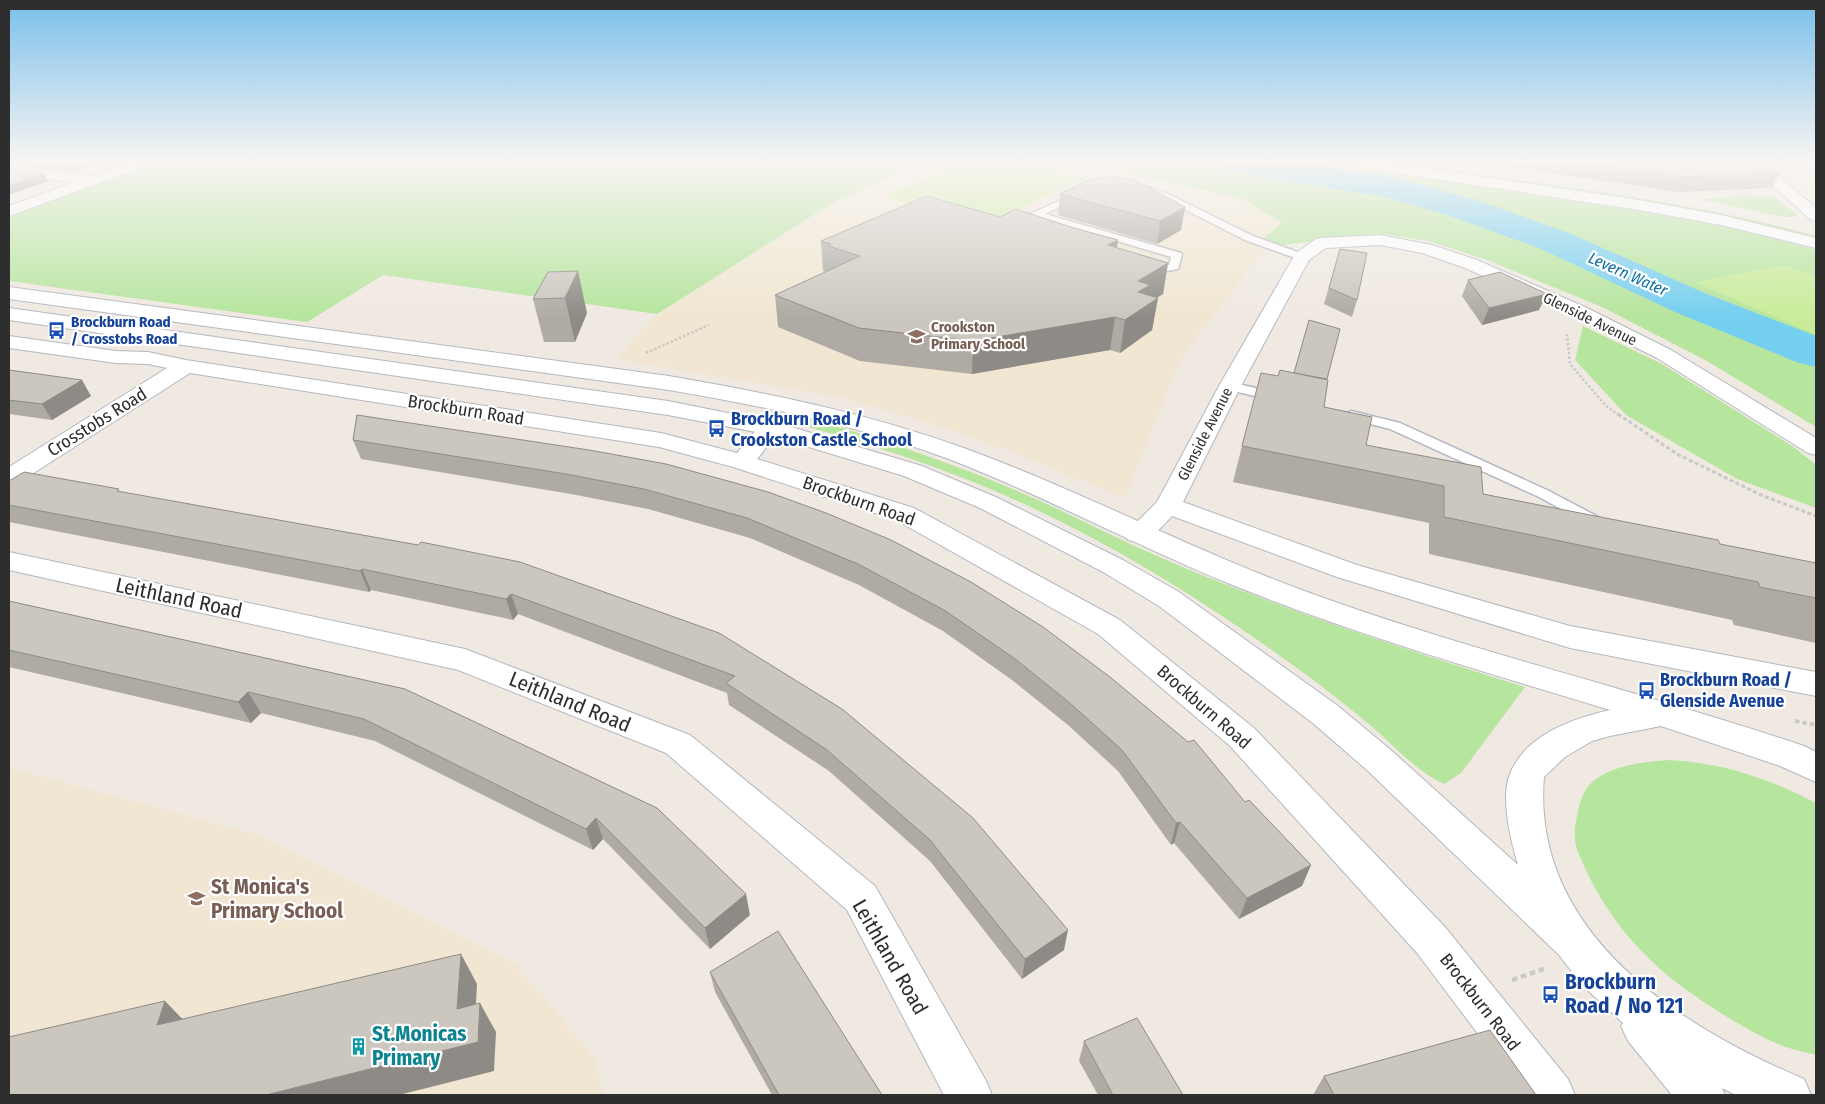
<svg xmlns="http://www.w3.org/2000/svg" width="1825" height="1104" viewBox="0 0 1825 1104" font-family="'Fira Sans Condensed',sans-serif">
<rect width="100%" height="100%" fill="#efe9e1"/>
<g fill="#f0e6d1">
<path d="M924,162H1075L1295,210L1181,358L1125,498L1017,454L948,429L844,398L616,359L657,314L834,202Z"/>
<path d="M9,768L255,834L515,964L593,1056L604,1095H9Z"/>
</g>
<g fill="#b6e59e">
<path d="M159,162H924L834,202L657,314L383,275L307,322L9,281V217Z"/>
<path d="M1075,162H1319L1704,221L1770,237L1816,250V427L1707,361L1602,307L1487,260L1429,241L1377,233L1276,246L1262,241L1282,222L1241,198Z"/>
<path d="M1372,162H1389C1532,183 1677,197 1816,236V239L1714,214Z"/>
<path d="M1772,196L1798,215L1793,217H1784L1699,199Z"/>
<path d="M1583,326L1662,364L1795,448L1816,465V508L1737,479L1626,415L1575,360Z"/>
<path d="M808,418C881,439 953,463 1022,493C1071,514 1117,539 1166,560C1283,610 1404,649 1525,687L1461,773L1444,784C1413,770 1392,742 1365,721C1334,695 1302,671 1269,648C1191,593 1109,543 1022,503C951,470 876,446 801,425L802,423Z"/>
<path d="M1669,760C1723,763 1768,778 1816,803V1055C1805,1052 1794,1050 1783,1046C1754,1035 1713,1009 1688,991C1644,960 1608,918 1586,870C1582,861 1575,848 1575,838C1574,831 1576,822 1577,815C1579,805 1583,791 1590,784C1610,765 1643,762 1669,760Z"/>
</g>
<g fill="#c9ec9a">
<path d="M967,162H1026L1086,178L981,227L883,196Z"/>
<path d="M1785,265L1816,277V335L1695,282Z"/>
</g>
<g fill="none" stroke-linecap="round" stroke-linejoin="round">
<path fill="#75cff0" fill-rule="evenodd" d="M1216,162H1298L1389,176L1476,200L1569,233L1707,294L1816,336V367L1799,363L1675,312L1541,249L1450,216L1385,197L1232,172L1220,169Z"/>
<defs>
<g id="service">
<path d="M1141,185L1166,193L1253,236L1306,255L1307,257L1302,260L1298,259L1245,240L1160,197L1138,190L1137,188Z"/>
<path d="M1080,191L1085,194L1083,196L1045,214L1181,253L1182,255L1178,269L1155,273L1140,272L1139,270L1140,268L1169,265L1171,257L1037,217L1016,226L1011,223Z"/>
<path d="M1230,382L1281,394L1283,397L1276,401L1225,389L1224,386Z"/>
<path d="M1351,411L1400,423L1549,491L1602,519L1604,522L1602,525H1590L1539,497L1390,429L1346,418L1344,415Z"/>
</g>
<g id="minor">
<path d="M130,162H151L149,165L9,216V206L75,182L9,174V166L93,176Z"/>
<path d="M1753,162H1768L1782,179L1816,208V221L1810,219L1772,185Z"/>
<path d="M1380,235L1432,245L1477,260L1585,307L1671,350L1816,438V455L1808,453L1657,358L1571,315L1465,268L1422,253L1380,245L1326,248L1309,260L1241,386L1183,502L1357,565L1570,626L1816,672V696L1570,648L1337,577L1172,516C1159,529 1149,545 1128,540L1125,534L1157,502L1219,386L1296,253L1316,239L1322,238Z"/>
<path d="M9,336L116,351L148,352L186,360L661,433L737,453L762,423L770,421L778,423L782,428L757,459L914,508L1120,620L1254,728L1445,927L1568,1079L1575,1095H1524L1417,953L1230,746L1098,634L896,520L733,467L659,447L190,373L18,483L9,485V467L167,368L148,364L116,363L9,348Z"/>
<path d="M9,552L465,649L690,735L875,886L985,1079L992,1095H944L847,910L666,753L458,670L9,570Z"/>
</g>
<g id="tertiary">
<path d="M1343,162H1381L1639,200L1721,215L1816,238V248L1721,225L1639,210L1350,166Z"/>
<path d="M9,287L669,376C768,393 866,413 961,447C1080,490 1191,550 1310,593C1472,652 1641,691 1804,746L1816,752V782L1780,766L1661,726L1610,736L1592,741L1565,757L1544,777C1531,933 1680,1027 1804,1079L1811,1095H1736L1722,1088L1725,1095H1672L1628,1041L1621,1026L1623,1023L1583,986L1559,955L1368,771L1314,724L1159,606L1103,572L980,508L904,476L766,434L668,415L9,320V308L668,401L778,423L922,466L998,498L1123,560L1179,592L1338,706L1392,751L1518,865C1511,841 1500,798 1510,774C1525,735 1572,719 1610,710C1482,671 1353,634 1230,584C1134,545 1043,495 946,458C856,425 763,406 669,390L9,299Z"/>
</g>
</defs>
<use href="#service" stroke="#b4b7c1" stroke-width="3"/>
<use href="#minor" stroke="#b4b7c1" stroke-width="2"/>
<use href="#tertiary" stroke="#b4b7c1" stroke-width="2"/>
<path stroke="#c9c9c9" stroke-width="2" stroke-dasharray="2.5 1" stroke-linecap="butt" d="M1729,196L1755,195"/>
<g stroke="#c9c9c9" stroke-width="2.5" stroke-dasharray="2.5 2" stroke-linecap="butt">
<path d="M1567,334L1570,364L1606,406L1620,416"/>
<path d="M646,353L709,325"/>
</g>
<path stroke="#c9c9c9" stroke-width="3" stroke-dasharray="4 2.5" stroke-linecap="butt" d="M1618,414L1677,454L1761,495L1816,516"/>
<path stroke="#c9c9c9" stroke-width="4" stroke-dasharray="4.5 3" stroke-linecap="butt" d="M1795,721L1816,725"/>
<path stroke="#c9c9c9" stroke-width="4.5" stroke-dasharray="5.5 4" stroke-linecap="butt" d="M1512,980L1546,968"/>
<use href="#service" fill="#fff" fill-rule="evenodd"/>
<use href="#minor" fill="#fff" fill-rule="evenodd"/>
<use href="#tertiary" fill="#fff" fill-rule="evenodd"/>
</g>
<g fill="#afaba4">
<path d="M9,162H99L73,172L9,165Z"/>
<path d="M1476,162H1754L1780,173L1772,188L1679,192Z"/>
<path d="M1060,194L1185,207L1181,230L1157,244L1058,215Z"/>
<path d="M1000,217L1074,228L1118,240L1117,248L1168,263L1163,294L1156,298H1158L1152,330L1120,353L1110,350L972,374L860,361L778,327L775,295L825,272L823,271L821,241Z"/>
<path d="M1340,249L1357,300L1352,317L1324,304Z"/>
<path d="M548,272L587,313L575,342H544L533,299Z"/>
<path d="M1468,280L1539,310L1482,325L1462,296Z"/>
<path d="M9,370L91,396L52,420L9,414Z"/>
<path d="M1294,373L1327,379L1324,407L1366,445L1483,494L1720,544L1816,563V643L1734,625L1732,620L1429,554V523L1233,482L1242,446L1278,376Z"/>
<path d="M357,415L891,540L1302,886L1239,919L1174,843L1171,845L1118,771L1068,725L1012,680L943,631L859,585L750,538L648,509L571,494L361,459L353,440Z"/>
<path d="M9,481L121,492L719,633L1064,950L1022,979L930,861L829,771L729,705L727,693L518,614L513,620L371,590L369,592L9,522Z"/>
<path d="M9,601L405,689L750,915L710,949L603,839L593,850L375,741L261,713L251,723L9,667Z"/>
<path d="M710,972L882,1095H772L715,992Z"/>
<path d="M1084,1041L1183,1095H1098L1079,1061Z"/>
<path d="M1324,1076L1536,1095H1313Z"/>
</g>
<g fill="#8e8b86">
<path d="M76,162H99L73,172L69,165Z"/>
<path d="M44,173L48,181L9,195V186Z"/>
<path d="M1185,207L1181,230L1157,244L1160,221Z"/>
<path d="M1118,240L1114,270L1108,245Z"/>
<path d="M1168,263L1163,294L1147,304L1158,298L1152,330L1120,353L1125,320L1138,281Z"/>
<path d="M578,271L587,313L575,342L565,298Z"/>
<path d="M1547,294L1539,310L1482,325L1489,308Z"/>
<path d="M1115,317L1110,350L972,374L973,341Z"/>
<path d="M82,380L91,396L52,420L42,404Z"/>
<path d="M362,569L371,590L369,592L360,571Z"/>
<path d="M511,594L518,614L513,620L506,599Z"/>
<path d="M248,692L261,713L251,723L238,702Z"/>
<path d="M596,818L603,839L593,850L586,829Z"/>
<path d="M1180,822L1174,843L1171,845L1176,823Z"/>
<path d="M1311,865L1302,886L1239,919L1247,898Z"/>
<path d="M746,894L750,915L710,949L705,928Z"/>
<path d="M1068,930L1064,950L1022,979L1025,959Z"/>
<path d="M461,954L477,984L474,1038L457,1009Z"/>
<path d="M165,1001L193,1030L157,1025Z"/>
<path d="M480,1003L496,1032L494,1071L399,1095H266Z"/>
</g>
<g fill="#cbc7bf" stroke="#8e8b86">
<path d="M48,162H76L69,165Z"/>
<path d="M1579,162H1754L1777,171L1780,173L1686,177Z"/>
<path d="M9,169L44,173L9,186Z"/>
<path d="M1120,177L1138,182L1185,207L1160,221L1060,194L1093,178Z"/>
<path d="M927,196L1000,217L1016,209L1074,228L1118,240L1108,245L1168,263L1138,281L1150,285L1138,292L1158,298L1125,320L1115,317L973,341L859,328L775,295L860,256L828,246L831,244L821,241Z"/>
<path d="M1340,249L1367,253L1357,300L1329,288Z"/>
<path d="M578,271L565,298L533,299L548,272Z"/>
<path d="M1500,272L1547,294L1489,308L1468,280Z"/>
<path d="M1309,320L1340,329L1327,379L1294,373Z"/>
<path d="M9,370L82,380L42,404L9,400Z"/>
<path d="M1280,370L1328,380L1324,407L1372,417L1366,445L1481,467L1483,494L1718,540L1720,544L1816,563V598L1760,587L1758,582L1444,517V486L1242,446L1261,373L1278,376Z"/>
<path d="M357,415L589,450L666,464L768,492L826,513L891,540L971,582L1043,627L1110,677L1188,742L1194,740L1245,802L1249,800L1311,865L1247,898L1180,822L1176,823L1122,750L1071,704L1014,658L944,610L858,564L747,518L644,489L566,474L353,440Z"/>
<path d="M24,472L119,489L117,491L418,545L421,542L520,562L719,633L842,709L973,818L1068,930L1025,959L930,840L827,750L726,683L735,676L511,594L506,599L362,569L360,571L9,505V481Z"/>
<path d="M9,601L405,689L657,808L746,894L705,928L596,818L586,829L364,719L248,692L238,702L9,650Z"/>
<path d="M778,931L882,1095H779L710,972Z"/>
<path d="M461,954L457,1009L480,1003L478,1042L266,1095H9V1037L165,1001L157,1025Z"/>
<path d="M1137,1018L1183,1095H1113L1084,1041Z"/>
<path d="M1490,1030L1536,1095H1334L1324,1076Z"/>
</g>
<linearGradient id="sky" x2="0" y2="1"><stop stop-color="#7abfeb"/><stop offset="0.51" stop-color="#f8f5f2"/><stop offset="1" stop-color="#f8f5f2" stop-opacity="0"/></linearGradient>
<rect width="1825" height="317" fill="url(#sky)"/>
<defs>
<symbol id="bus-bare" viewBox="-9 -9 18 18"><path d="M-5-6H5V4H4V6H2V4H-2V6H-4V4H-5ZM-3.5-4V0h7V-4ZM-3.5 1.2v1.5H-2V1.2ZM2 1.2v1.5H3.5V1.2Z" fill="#1a4fb4" stroke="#fff" stroke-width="2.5" paint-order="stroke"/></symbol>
<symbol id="school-bare" viewBox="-9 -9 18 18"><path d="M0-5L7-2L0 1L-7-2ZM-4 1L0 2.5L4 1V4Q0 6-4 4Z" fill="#8d6e63" stroke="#fff" stroke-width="2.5" paint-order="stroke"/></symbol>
<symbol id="building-bare" viewBox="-9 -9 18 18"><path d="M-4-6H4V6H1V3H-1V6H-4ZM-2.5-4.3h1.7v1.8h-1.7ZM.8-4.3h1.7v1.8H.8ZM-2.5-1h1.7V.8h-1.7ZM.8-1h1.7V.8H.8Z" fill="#0f9aa8" stroke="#fff" stroke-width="2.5" paint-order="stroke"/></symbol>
</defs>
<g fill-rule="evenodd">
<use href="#bus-bare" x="44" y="318" width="25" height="25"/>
<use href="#school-bare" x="904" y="324" width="25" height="25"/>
<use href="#bus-bare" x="704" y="416" width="25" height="25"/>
<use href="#bus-bare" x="1634" y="678" width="25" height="25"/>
<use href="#school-bare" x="184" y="886" width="25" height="25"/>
<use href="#bus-bare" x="1538" y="982" width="25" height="25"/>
<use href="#building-bare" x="346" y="1034" width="25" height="25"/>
</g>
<g text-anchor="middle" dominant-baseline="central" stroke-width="4.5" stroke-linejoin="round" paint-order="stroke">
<g font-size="15" fill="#2e2e2e" stroke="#fff">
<text transform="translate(1590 319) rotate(26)">Glenside Avenue</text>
<text transform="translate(1205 434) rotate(-63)">Glenside Avenue</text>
</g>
<g font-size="15" font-weight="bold" fill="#164399" stroke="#fff" text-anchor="start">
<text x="71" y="322">Brockburn Road<tspan x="71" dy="17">/ Crosstobs Road</tspan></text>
</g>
<g font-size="15" font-weight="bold" fill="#785e54" stroke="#fff" text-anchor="start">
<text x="931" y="327">Crookston<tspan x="931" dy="17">Primary School</tspan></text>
</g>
<g font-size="16" font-style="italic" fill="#0d6fa3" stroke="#fff">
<text transform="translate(1628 274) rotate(24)">Levern Water</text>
</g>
<g font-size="18" fill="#2e2e2e" stroke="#fff">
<text transform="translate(466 410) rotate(9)">Brockburn Road</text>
<text transform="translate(97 422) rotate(-32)">Crosstobs Road</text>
<text transform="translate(859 501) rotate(19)">Brockburn Road</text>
<text transform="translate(1204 707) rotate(41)">Brockburn Road</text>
<text transform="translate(1480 1002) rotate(52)">Brockburn Road</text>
</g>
<g font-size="18" font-weight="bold" fill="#164399" stroke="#fff" text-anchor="start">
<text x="731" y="419">Brockburn Road /<tspan x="731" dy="21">Crookston Castle School</tspan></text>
<text x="1660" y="680">Brockburn Road /<tspan x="1660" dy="21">Glenside Avenue</tspan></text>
</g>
<g font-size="21" fill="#2e2e2e" stroke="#fff">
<text transform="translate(179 598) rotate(12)">Leithland Road</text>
<text transform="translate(570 702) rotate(22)">Leithland Road</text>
<text transform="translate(890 957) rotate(60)">Leithland Road</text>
</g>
<g font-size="21" font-weight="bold" fill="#785e54" stroke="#fff" text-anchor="start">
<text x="211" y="887">St Monica's<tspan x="211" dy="24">Primary School</tspan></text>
</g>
<g font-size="21" font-weight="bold" fill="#164399" stroke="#fff" text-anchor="start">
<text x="1565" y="982">Brockburn<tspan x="1565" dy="24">Road / No 121</tspan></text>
</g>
<g font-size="21" font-weight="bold" fill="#0d838f" stroke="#fff" text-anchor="start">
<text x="372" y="1034">St.Monicas<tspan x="372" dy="24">Primary</tspan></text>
</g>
</g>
<rect width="1825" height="1104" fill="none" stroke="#2e2e2e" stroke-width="20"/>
</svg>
